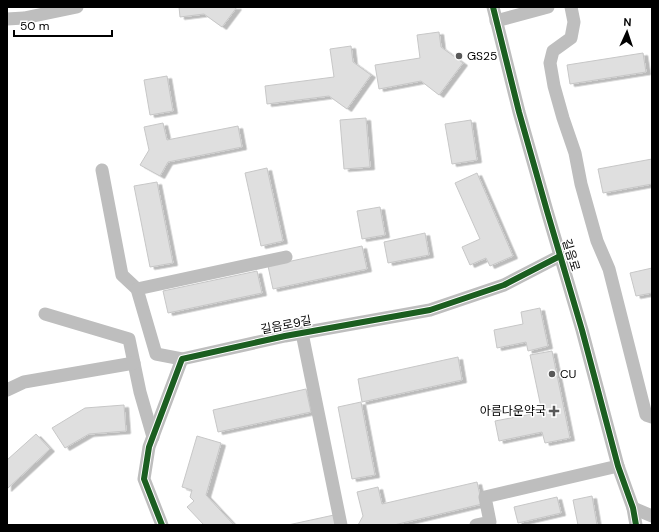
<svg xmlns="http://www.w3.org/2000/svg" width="659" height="532" viewBox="0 0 659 532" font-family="'DM Sans','Noto Sans KR',sans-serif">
<defs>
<filter id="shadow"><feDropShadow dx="4.5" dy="2.5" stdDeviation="0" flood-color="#0004"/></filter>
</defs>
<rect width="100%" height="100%" fill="#fff"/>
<g fill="#dfdfdf" stroke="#c7c7c7" filter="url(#shadow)">
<path d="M179,7H237L222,27L204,14L180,17Z"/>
<path d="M439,32L441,47L463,63L439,95L421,81L379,89L375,65L420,58L417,35Z"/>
<path d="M351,46L353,62L371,75L347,109L329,96L267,104L265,86L334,77L330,49Z"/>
<path d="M643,53L646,72L570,84L567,65Z"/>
<path d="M167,76L173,111L150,115L144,80Z"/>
<path d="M366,118L370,167L344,169L340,120Z"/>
<path d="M471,120L477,160L452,164L445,124Z"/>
<path d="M163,123L167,140L238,126L242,147L168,162L160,176L140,165L149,150L144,127Z"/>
<path d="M652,159V184L603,193L598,169Z"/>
<path d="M267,168L283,241L261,246L245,173Z"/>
<path d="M477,173L513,256L490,266L486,258L470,265L462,247L480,239L455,183Z"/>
<path d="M157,182L173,263L150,267L134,186Z"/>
<path d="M380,207L385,235L362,239L357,211Z"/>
<path d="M425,233L429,255L388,263L384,242Z"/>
<path d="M362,246L367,269L273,289L268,266Z"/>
<path d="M652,268V293L636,296L630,273Z"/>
<path d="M257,271L262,293L168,313L163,291Z"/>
<path d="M540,308L548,346L528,351L526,342L497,348L494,330L523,324L521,312Z"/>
<path d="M552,351L570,438L545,443L542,432L499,441L495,421L542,412L530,355Z"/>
<path d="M458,357L462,380L362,402L358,379Z"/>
<path d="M306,389L311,412L218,432L213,410Z"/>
<path d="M361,402L375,475L352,479L338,407Z"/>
<path d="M124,405L126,431L89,434L65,448L52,428L85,408Z"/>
<path d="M36,434L50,449L7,489V460Z"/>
<path d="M197,436L221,443L206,495L234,525H204L187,507L194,501L190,497L192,490L182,487Z"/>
<path d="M477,482L482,504L394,525H358L363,516L357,492L378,487L382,504Z"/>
<path d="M592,496L597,525H576H578L573,500Z"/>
<path d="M557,497L561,513L518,523L514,507Z"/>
<path d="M334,515L336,525H288Z"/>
</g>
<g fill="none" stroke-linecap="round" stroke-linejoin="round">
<g stroke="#bebebe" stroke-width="13">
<path d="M493,7L519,112L547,211L582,330L618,466L633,508L636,525"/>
<path d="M571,7L574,22L571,38L553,51L550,63L554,86L563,118L575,153L581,184L597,241L609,269L646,415L652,417"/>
<path d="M7,19L24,18L77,7"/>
<path d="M496,21L548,7"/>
<path d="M102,170L122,275L137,289L156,354L182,359"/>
<path d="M137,289L286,257"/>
<path d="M45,314L129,339L140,392L153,437"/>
<path d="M302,333L341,525"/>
<path d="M7,390L24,382L134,363"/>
<path d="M633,508L652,516"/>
<path d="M162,525L144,479L149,447L182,359L285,336L430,310L504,285L560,256"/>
<path d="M476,525L490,522L485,497L618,466"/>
</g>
<defs>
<g id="cycleway">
<path d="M493,7L519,112L547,211L582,330L618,466L633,508L636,525"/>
<path d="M162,525L144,479L149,447L182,359L285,336L430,310L504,285L560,256"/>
</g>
</defs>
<use href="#cycleway" stroke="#fff" stroke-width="8"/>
<use href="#cycleway" stroke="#1b5e20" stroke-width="6"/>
</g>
<g fill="#595959" stroke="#fff" stroke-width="1.5">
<circle cx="459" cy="56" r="4"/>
<circle cx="552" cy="374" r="4"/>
<path d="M552 405h4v4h4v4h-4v4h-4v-4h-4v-4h4z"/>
</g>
<g text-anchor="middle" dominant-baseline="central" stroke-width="3" stroke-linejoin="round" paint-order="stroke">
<g font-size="12" fill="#000" stroke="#fff" text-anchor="start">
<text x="467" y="56">GS25</text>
<text x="560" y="374">CU</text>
<text x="546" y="411" text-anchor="end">아름다운약국</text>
</g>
<g font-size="12" fill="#000" stroke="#fff">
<text transform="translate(571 255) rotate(73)">길음로</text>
<text transform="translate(286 325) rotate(-11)">길음로9길</text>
</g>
</g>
<rect width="659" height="532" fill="none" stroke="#000000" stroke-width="16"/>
<g transform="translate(627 32) rotate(3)" stroke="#ffffff" stroke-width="3" paint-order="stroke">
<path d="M0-3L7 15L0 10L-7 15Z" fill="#000000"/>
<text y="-6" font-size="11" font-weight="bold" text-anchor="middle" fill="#000000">N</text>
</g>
<path d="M14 30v6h98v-6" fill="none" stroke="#000000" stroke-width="2"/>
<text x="20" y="30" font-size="12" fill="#000000" stroke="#ffffff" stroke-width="3" paint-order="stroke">50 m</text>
</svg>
